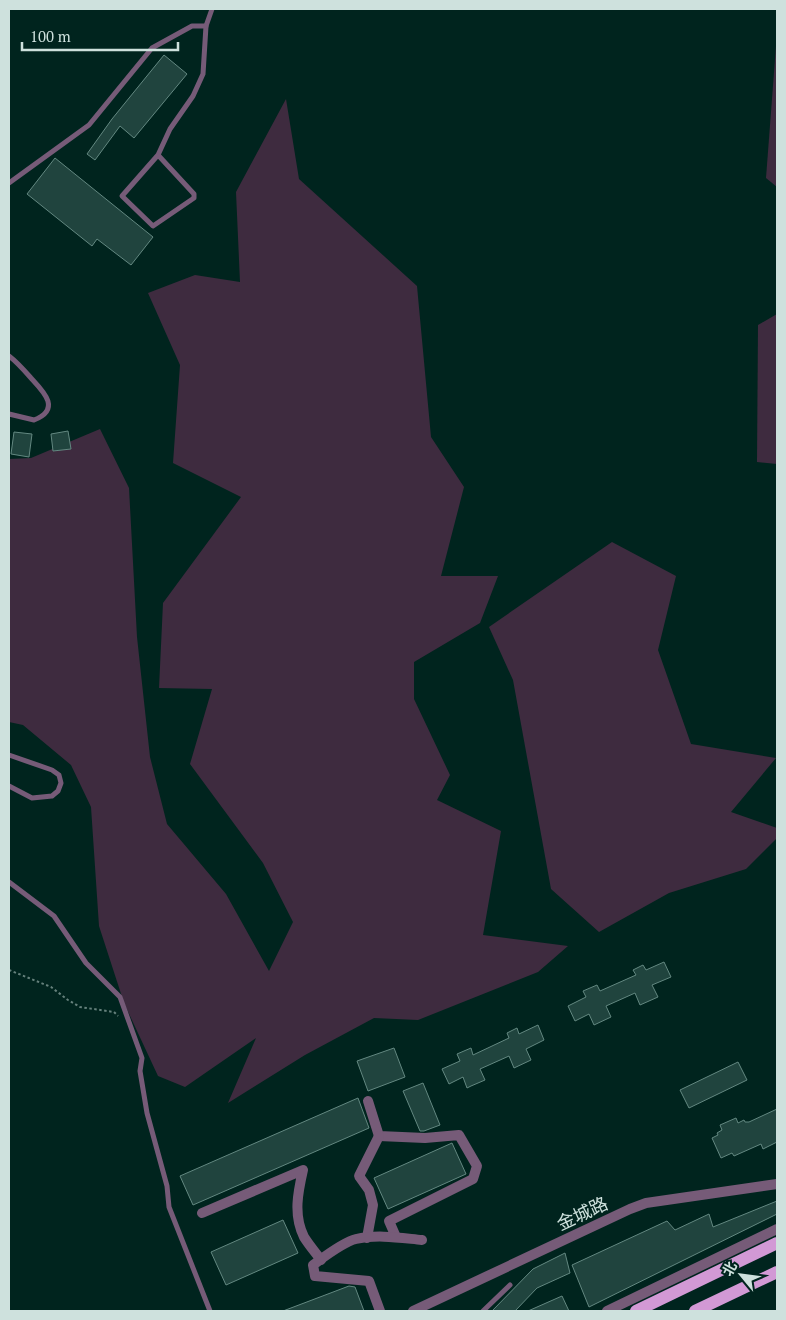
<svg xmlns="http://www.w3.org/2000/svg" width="786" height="1320" viewBox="0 0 786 1320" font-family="'PT Serif','Noto Sans SC',serif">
<rect width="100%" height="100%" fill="#00241e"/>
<g fill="#3e2b3f">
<path d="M777,33V187L766,178Z"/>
<path d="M286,99L299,179L417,286L431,437L464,487L441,576H498L480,623L414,662V699L450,775L437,800L501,831L483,935L568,946L538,972L418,1020L374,1018L305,1055L228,1103L256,1038L185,1087L158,1076L124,1003L99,926L91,807L71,765L23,725L9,722V459L31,458L100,429L129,488L137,637L150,757L167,824L226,894L269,971L293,922L263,863L190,764L212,689L159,688L163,603L241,497L173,463L180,365L148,293L195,275L240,282L236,192Z"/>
<path d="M777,314V464L757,462L758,325Z"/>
<path d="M612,542L676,576L658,650L691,744L776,758L731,812L777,828V838L746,869L669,893L599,932L551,889L513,680L489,627Z"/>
</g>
<g fill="#20443e" stroke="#638881">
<path d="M164,55L187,74L134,138L120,126L95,160L87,154L112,119Z"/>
<path d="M55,158L153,237L131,265L97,239L92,246L27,194Z"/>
<path d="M68,431L71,449L53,451L51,434Z"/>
<path d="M14,432L32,434L29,457L11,454Z"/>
<path d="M664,962L671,977L652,985L658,997L640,1005L635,993L606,1006L611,1017L594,1025L589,1014L575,1021L568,1006L586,997L583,991L597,985L600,991L636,975L633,970L643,965L646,970Z"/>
<path d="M538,1025L544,1040L526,1049L531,1060L514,1068L509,1056L480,1069L485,1080L471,1086L467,1088L463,1077L449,1084L442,1069L460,1061L457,1054L471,1048L473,1055L509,1038L507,1033L517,1028L519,1034Z"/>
<path d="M394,1048L405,1077L368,1091L357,1061Z"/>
<path d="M738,1062L747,1080L689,1108L680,1090Z"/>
<path d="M423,1083L440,1125L424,1131H420L403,1091Z"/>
<path d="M358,1098L369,1128L193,1205L180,1176Z"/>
<path d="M777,1109V1142L763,1149L761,1144L734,1156L732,1153L721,1158L712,1138L718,1135L717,1133L722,1130L720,1125L736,1118L738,1123L744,1120L745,1122H749Z"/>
<path d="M452,1143L466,1174L388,1209L374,1178Z"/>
<path d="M777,1201V1214L589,1307L572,1265L667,1221L675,1230L709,1214L713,1227Z"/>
<path d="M283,1220L298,1253L226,1285L211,1252Z"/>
<path d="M565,1253L570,1273L537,1288L515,1311H492L533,1269Z"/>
<path d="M349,1286L355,1287L364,1311H283Z"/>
<path d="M562,1296L569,1311H528Z"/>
</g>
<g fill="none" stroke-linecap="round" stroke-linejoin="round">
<path stroke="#65817c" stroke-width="2" stroke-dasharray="2.5 2.5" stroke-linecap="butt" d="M9,970L51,987L68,1000L80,1007L114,1012L118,1016"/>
<g stroke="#765b78" stroke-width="5">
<path d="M158,155L194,194V198L153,226L122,196L158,155L170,129L193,96L203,74L206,26L212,9"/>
<path d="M9,183L89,125L152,48L192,26H206"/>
<path d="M9,356C17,362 24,370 31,378C43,391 62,409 34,420L9,414"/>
<path d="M9,755L52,770L59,775L61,783L58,791L52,796L32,798L9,786"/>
<path d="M9,882L54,916L86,963L120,997L142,1058L140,1071L147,1113L167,1186L169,1207L210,1311"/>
<path d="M483,1311L510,1285"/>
</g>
<g stroke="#765b78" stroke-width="10">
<path d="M368,1101L379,1136L425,1138L459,1135L477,1166L473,1179L389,1221L396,1237"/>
<path d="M202,1213L303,1170C298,1192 293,1215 304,1237C309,1245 315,1252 321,1260"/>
<path d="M367,1238L373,1205L369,1190L359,1176L379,1136"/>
<path d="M380,1311L369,1281L315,1276L313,1265C324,1257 343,1242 356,1239C378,1234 401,1238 422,1240"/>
</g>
<g stroke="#765b78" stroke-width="10">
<path d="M413,1311L630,1209L646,1203L777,1184"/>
<path d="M607,1311L777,1229"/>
</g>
<g stroke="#d299d5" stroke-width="12">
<path d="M636,1311L777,1243"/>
<path d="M695,1311L777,1272"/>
</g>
</g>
<g text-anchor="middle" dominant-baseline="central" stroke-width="5" stroke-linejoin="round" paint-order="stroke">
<g font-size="18" fill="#cee1dd" stroke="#00241e">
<text transform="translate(582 1213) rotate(-25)">金城路</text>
</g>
</g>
<rect width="786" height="1320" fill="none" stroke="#cee1dd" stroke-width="20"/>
<g transform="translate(741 1275) rotate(299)" stroke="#00241e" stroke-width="4" paint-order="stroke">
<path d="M0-4L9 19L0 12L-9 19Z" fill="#cee1dd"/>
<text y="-8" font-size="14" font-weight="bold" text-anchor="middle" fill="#cee1dd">北</text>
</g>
<path d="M22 42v8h156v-8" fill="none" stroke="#cee1dd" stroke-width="2.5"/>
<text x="30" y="42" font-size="15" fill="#cee1dd" stroke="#00241e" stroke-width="4" paint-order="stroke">100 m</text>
</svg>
